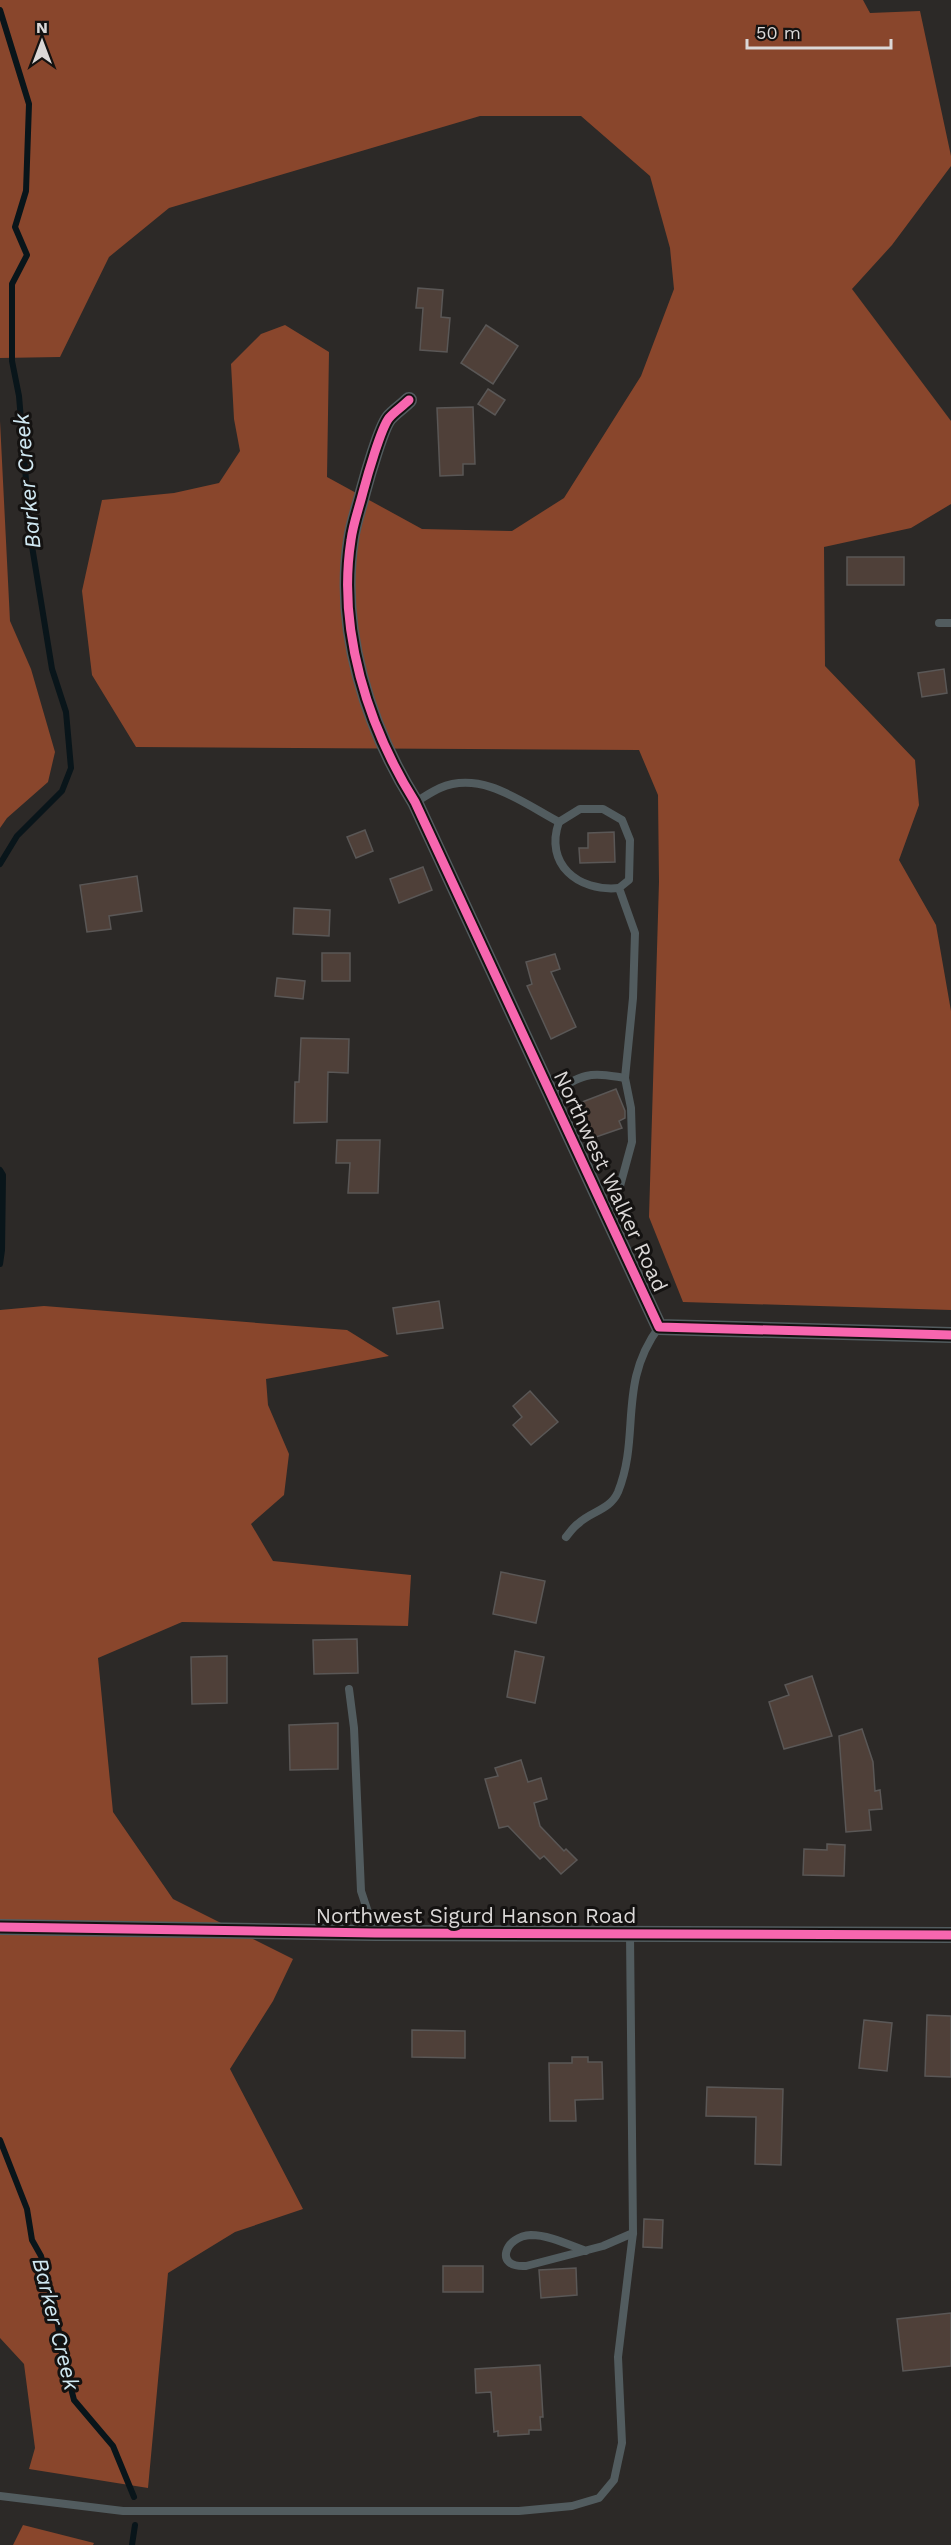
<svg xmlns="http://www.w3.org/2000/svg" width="951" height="2545" viewBox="0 0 951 2545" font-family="'Work Sans',sans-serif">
<rect width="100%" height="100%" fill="#2c2927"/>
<g fill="#89462c">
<path d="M0,0H863L870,13L920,11L951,156V166L892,245L852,289L951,421V504L911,528L824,547L825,666L915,760L919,805L899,860L936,925L951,1011V1310L683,1302L649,1217L659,882L658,795L639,750L136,747L92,675L82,591L102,500L174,493L219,483L240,451L234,419L231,364L261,334L285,325L329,352L327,477L422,529L512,531L564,498L641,376L674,289L670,248L650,176L581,116H480L169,208L109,257L60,357L0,358Z"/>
<path d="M0,421L10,621L31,669L55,752L48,782L7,818L0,828Z"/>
<path d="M44,1306L347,1330L389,1356L266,1379L268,1405L289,1454L284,1495L251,1524L273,1561L411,1575L408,1626L182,1622L98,1658L113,1812L173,1899L293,1959L273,2001L230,2069L303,2209L235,2232L168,2273L148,2488L29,2469L35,2448L24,2364L0,2338V1310Z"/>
<path d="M23,2525L94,2543L93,2545H13Z"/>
</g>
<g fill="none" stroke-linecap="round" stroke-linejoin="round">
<g stroke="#09151a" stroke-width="6">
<path d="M0,10L29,104L26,191L15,227L27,255L12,284V361L19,396L31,540L52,669L66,712L71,768L62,791L17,836L0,864"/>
<path d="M0,1170L3,1175L2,1250L0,1264"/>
<path d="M0,2140L27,2209L32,2240L41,2256L56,2312L62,2353L74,2400L113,2446L134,2497"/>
<path d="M132,2545L135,2525"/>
</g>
</g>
<g fill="#4f4039" stroke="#5a5756" stroke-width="1.5">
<path d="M418,288L443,290L441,317L450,318L447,352L420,350L423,308H416Z"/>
<path d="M486,325L518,346L493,384L461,363Z"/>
<path d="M488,389L505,400L495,415L478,404Z"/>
<path d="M473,407L475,464H463V475L440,476L437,408Z"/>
<rect x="847" y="557" width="57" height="28"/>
<path d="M944,669L947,693L922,697L918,673Z"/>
<path d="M365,830L373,851L356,858L347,837Z"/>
<path d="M614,832L615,862L580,863L579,848H588V833Z"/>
<path d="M423,867L432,890L399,903L390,879Z"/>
<path d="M137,876L142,911L109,916L111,929L87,932L80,885Z"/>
<path d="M294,908L330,910L329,936L293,934Z"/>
<rect x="322" y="953" width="28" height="28"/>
<path d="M555,954L560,969L551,972L576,1027L551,1039L527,986L532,984L526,962Z"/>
<path d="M277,978L305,981L303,999L275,996Z"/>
<path d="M301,1038L349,1039L348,1073L328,1072L327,1122L294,1123L295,1082H299Z"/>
<path d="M616,1089L625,1111V1118L619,1121L622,1128L590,1139L577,1104Z"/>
<path d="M337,1140H380L378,1193H348L350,1163H336Z"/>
<path d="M439,1301L443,1328L397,1334L393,1308Z"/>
<path d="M530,1391L558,1422L531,1445L513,1425L522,1417L513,1406Z"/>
<path d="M501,1572L545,1581L536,1623L493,1614Z"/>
<path d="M357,1639L358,1673L314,1674L313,1640Z"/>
<path d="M515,1651L544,1657L535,1703L507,1697Z"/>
<path d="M227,1656V1703L192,1704L191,1657Z"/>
<path d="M812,1676L832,1736L784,1749L769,1702L789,1695L785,1685Z"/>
<path d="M338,1723V1769L290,1770L289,1725Z"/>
<path d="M862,1729L873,1762L875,1791L880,1790L882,1809L869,1810L871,1830L846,1832L839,1736Z"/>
<path d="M521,1760L528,1782L541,1778L547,1799L534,1803L540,1826L564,1851L566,1849L577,1860L561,1874L544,1856L540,1859L508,1826L499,1828L485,1779L498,1776L495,1768Z"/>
<path d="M827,1844L845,1845L844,1876L803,1875L804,1849L827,1850Z"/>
<path d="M927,2015L951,2016V2077L925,2076Z"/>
<path d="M864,2020L892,2023L887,2071L859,2068Z"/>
<path d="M412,2030L465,2031V2058L412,2057Z"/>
<path d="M572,2057H588V2062H602L603,2099L575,2100L576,2121H550L549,2063H572Z"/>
<path d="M707,2087L783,2089L781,2165L755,2164L756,2117L706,2116Z"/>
<path d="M644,2219L663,2220L662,2248L643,2247Z"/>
<rect x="443" y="2266" width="40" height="26"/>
<path d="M576,2268L577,2295L541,2298L539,2270Z"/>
<path d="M951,2313V2366L903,2371L897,2319Z"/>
<path d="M540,2365L543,2417H540L541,2430H529V2434L498,2436V2431L494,2432L491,2392L476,2393L475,2369Z"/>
</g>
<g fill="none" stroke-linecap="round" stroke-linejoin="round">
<g stroke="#525c5f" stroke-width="8">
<path d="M939,623H951"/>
<path d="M415,802C423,798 431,792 440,788C482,770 523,803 559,822L580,809H603L622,820L630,840L629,880L619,888L635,933L633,998L625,1078L631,1108L632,1142L611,1219"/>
<path d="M559,822C544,864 578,892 619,888"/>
<path d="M551,1095C584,1073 587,1072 625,1078"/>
<path d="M566,1537C570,1532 574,1526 579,1523C592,1511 610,1510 618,1492C641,1435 617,1384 659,1327"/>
<path d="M349,1689L354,1728L361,1891L375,1933"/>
<path d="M586,2251C569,2245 549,2235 531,2235C505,2236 493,2268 526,2266L603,2246L633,2233"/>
<path d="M0,2496L123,2511H519L572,2506L599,2498L614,2480L622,2443L618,2357L633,2233L630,1934"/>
</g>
<g stroke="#525c5f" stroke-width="16">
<path d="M409,400C403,406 394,412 389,418C381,428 367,477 363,492C359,508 353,524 351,540C337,630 368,727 415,802L659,1327L951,1335"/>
<path d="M0,1927L375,1933L951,1935"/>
</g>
<defs>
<g id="cycleway">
<path d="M409,400C403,406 394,412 389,418C381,428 367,477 363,492C359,508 353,524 351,540C337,630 368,727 415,802L659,1327L951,1335"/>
<path d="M0,1927L375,1933L951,1935"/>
</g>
</defs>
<use href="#cycleway" stroke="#141211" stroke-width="13"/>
<use href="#cycleway" stroke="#f766af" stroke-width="9"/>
</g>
<g text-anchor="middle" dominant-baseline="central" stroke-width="6" stroke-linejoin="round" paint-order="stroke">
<g font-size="21" fill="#dbd8d7" stroke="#141211">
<text transform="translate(611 1181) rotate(65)">Northwest Walker Road</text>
<text x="476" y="1915">Northwest Sigurd Hanson Road</text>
</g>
<g font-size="22" font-style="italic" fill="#d0e8f2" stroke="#141211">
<text transform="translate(27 481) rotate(-95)">Barker Creek</text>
<text transform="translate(56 2324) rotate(76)">Barker Creek</text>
</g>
</g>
<g transform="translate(42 42)" stroke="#141211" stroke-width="4.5" paint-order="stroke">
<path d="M0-4.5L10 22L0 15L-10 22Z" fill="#dbd8d7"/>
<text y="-9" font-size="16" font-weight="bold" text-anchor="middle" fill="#dbd8d7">N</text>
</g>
<path d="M747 39v9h144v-9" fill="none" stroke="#dbd8d7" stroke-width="3"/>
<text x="756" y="39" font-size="18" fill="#dbd8d7" stroke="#141211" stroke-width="4.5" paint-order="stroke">50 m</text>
</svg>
